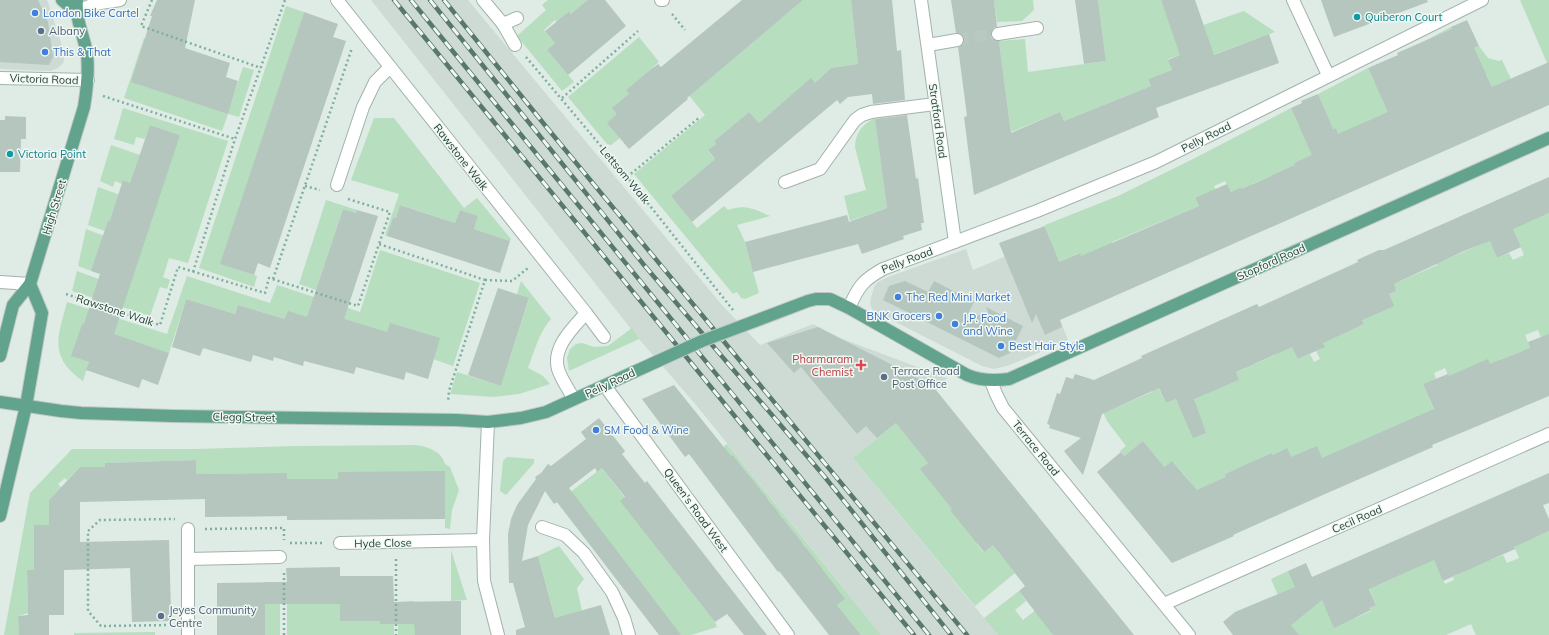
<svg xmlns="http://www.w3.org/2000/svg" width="1549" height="635" viewBox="0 0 1549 635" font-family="Mulish,sans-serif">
<rect width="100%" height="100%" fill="#dfebe5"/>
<g fill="#cddbd4">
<path d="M0,0H47L65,55L63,63L58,68L50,71L0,69Z"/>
<path d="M371,0H468L722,305L760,345L813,324L840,338L947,378L936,390L853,458L998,635H881L697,406L639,339Z"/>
<path d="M966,249L973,270L1006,256L1060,320L1068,340L1010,365L994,369L982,366L874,311L871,307L870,302L872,294L874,287L878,282L888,277Z"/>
</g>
<g fill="#b7debe">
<path d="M548,0H588L579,23L570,11L564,16L566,33L555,20L544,30L555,43L547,50L574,82L562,91L517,36L546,10L542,5Z"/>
<path d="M803,0H851L858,64L831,68L819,79L837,100L832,104L811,79L759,123L749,112L714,141L716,144L708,151L715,159L671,196L697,228L724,206L728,210C745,204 754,209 770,216L737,225L745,242L759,293L745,299L741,298L737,292L733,294L634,174L705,115L665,66L691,94Z"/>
<path d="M994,0H1033L1034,10L1022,21L997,22Z"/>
<path d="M1098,0H1161L1174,35L1244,11L1275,32L1197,61L1193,51L1168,59L1172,70L1148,79L1151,86L1064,121L1060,112L1011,132L999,41L1025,39L1028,72L1106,61Z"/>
<path d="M1520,0H1549V62L1547,63Z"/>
<path d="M286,6L304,12L221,264L257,276L254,287L199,268Z"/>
<path d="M1451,27L1462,53L1479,46L1488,58L1499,61L1502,60L1511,79L1498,85L1500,92L1495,94L1487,75L1463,85L1471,104L1463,108L1449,78L1439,82L1443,91L1431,96L1442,121L1432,126L1442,150H1441L1420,102L1391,115L1401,140L1394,143L1383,119L1372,124L1370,120L1358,126L1370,154L1362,158L1352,134L1341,139L1335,128L1323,133L1338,169L1335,170L1325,149L1313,155L1322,176L1314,179L1304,159L1294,163L1298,173L1286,178L1290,188L1286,190L1278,173L1252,184L1260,203L1250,208L1241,187L1231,192L1225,181L1214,186L1228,218L1219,223L1205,194L1195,198L1199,206L1112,242L1115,251L1105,256L1110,267L1090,276L1079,253L1057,263L1067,286L1058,290L1048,268L1038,272L1031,256L1041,251L1033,231L1035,229L1042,245L1051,241L1045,225L1118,196L1193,159L1291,108L1299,126L1326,114L1318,94L1368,68L1375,84L1388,79L1390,83L1407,76L1409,80L1433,70L1421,43Z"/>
<path d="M639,37L659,62L653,67L662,77L635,83L626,90L634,100L617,114L620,138L611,145L607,144L568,97Z"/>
<path d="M144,38L154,41L228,113L243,67L254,70L239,117L228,114L222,131L124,98Z"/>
<path d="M123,108L228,141L188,263L169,258L163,277L170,280L167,289L160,287L150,316L72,291L77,271L99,279L180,135L150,125L145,139L136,137L134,145L114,139Z"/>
<path d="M374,118H394L464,208L477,198L511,239L510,241L474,229L478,216L460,210L455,223L401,205L396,218L393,217L390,225L393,226L390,237L385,235L399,194L351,180Z"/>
<path d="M875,118L887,208L850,221L844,196L866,190L855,147C855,133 863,124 875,118Z"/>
<path d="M111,145L140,155L130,183L123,180L122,184L115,181L113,187L100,181Z"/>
<path d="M98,187L126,197L117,223L108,221L105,231L88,225Z"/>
<path d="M326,200L357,210L356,213L343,209L316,290L299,284Z"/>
<path d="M1544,213L1545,215L1549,213V334L1543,342L1538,330L1525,335L1530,347H1531V371L1522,351L1500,360L1499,385L1488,360L1478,364L1459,400L1445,368L1434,373L1436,379L1423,384L1434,410L1295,479L1287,449L1273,455L1271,453L1256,460L1269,490L1241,467L1225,474L1238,502L1217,485L1215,482L1211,484L1227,521L1220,525L1188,479L1172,461L1161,469L1158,460L1143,441L1124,456L1120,451L1126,446L1107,421L1100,405L1108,411L1152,392L1156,383L1166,403L1176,399L1180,407L1195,401L1194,398L1239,380L1236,372L1246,368L1236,346L1255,364L1275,355L1266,333L1284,328L1298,359L1310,354L1314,362L1320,359L1316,351L1324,347L1314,323L1341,301L1353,329L1364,324L1360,316L1389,294L1396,291L1386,268L1396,283L1437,265L1430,248L1445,260L1484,243L1488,235L1497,258L1509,253L1513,260L1524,255L1511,224Z"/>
<path d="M86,229L112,239L95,262L91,271L78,266Z"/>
<path d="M380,250L480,283L453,366L433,359L387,332L285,319L238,305L235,314L186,299L169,353L82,324L72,356L89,362L83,381C48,356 58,337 67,302L167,334L187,276L270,303L277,285L360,312Z"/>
<path d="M521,281L551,319C539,332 534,352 528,368L543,376L550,384L519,394L494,397L450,394L457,372L501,386L529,299L517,294Z"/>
<path d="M632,328L639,339L569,371L567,358L570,349L576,344L582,343L594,347L608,346Z"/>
<path d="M896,423L914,445L932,431L921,454L928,463L921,469L978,489L951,510L993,532L977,544L983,552L1035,512L1038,516L996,549L1015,573L975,606L853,458Z"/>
<path d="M727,444L881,635H861L837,605L844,599L808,552L800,555L807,549L803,543L794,549L795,534L779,513L771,519L772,504L768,499L760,505L749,475L733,455L726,460L720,450Z"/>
<path d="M415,445C426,446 442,451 445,464L450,467L459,490L452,510L450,529L445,528V471L338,479H287V473L196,474V460L105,463V467H80L67,480L65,478L58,484L61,487L49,500V525H34V570H27L28,613L18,616L19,635H4L30,493L72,449H196L297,446Z"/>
<path d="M507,457L534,459V463L506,495L500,491L503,461Z"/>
<path d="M602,468L625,498L621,501L715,622L717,627L691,635H681L574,524L557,502Z"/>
<path d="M1520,516L1531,539L1549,531V635H1476L1471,624L1446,635H1297L1298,634L1291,625L1271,579L1288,571L1314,582L1355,618L1371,611L1369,608L1376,604L1367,583L1365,557L1378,585L1418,567L1433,558L1445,584L1454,580L1453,577L1467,570L1457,547L1481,537L1491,560L1503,555L1507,563L1519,558L1505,526Z"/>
<path d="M559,546L584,579L577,588L582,611L560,635L538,556Z"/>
<path d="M451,550L467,600L451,601Z"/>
<path d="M264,582H280V635H265Z"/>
<path d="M1019,591L1026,601L1015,610L1023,620L1037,609L1053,635H998L984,618Z"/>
<path d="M414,601L415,635H398V602Z"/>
<path d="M287,604H340L380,621V624H394V635H287Z"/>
<path d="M155,632V635H74V633Z"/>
</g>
<g fill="#b4c6be">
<path d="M0,0H38L48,22L53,57L49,65L0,62Z"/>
<path d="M157,0H195L185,48L230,63L226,77L238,81L228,114L131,82L152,16H150Z"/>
<path d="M588,0H605L626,26L568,75L547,50L555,43L545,31L570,11L571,14Z"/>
<path d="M742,0H803L687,98L688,99L629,149L607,123L617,114L612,108L629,94L626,90L637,81L658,64L661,67Z"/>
<path d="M851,0H892L897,51L901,50L905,100L873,104L872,94L848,97L840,104L837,100L692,222L671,196L715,159L708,150L716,144L714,141L749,112L759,123L811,78L815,83L831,68L858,64Z"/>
<path d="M951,0H994L997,27L993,28L991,35L992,39L999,41L1011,133L1060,112L1064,121L1151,86L1148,79L1172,70L1168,60L1180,55L1161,0H1195L1214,55L1269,34L1279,63L1156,108L1159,117L974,195L964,117L967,116L958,47L962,45L964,39L962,35L956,33Z"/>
<path d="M1075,0H1098L1106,61L1084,64Z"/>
<path d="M1321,0H1427L1428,2L1334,37Z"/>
<path d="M304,12L338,24L333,37L346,41L270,268L258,263L254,275L220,264Z"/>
<path d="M1467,20L1479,46L1474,48L1492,87L1549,62V105L1060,320L1062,327L1045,335L1036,314L1032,323L999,243L1045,226L1059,262L1080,253L1081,256L1199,206L1195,198L1227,184L1231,192L1241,187L1242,189L1295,165L1294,163L1312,155L1291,108L1302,103L1301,101L1318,94L1333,129L1336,128L1338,134L1388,112L1368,68L1398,55L1397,53L1452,29L1451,27Z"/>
<path d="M907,115L916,179L918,178L924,223H921L922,230L903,236L904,239L862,254L858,244L753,272L745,242L847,215L849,222L887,208L875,119Z"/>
<path d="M5,116L26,117V139H21L20,172H0V120H5Z"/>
<path d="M150,125L180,135L114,334L169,353L158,385L142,379L139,388L86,370L89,362L71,356L82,324H84L100,274L91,271L100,244L108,221H110L123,180L130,183Z"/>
<path d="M1549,177V213L1513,229L1521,247L1497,258L1490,241L1464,251L1394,284L1396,291L1389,294L1394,306L1362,320L1364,324L1323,343L1325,347L1298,359L1292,347L1236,372L1239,380L1194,399L1206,433L1193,438L1176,399L1166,403L1159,388L1102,414L1083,475L1064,451L1081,438L1049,428L1050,425L1047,424L1057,393L1060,394L1066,377L1073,379L1075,374L1094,380L1142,358L1141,356L1239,312L1257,304L1259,307L1358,262L1357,260L1379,250H1384Z"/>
<path d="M400,205L455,223L460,210L478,216L474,229L510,241L500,273L387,236L393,217L396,218Z"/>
<path d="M343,209L356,213L357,210L378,216L344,319L387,332L390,323L440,338L428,379L406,372L404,380L356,367L354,374L304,361L303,366L274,357L273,361L253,355L251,362L203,348L200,356L172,347L186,299L235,314L238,305L285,319L288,311L307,317Z"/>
<path d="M905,281L928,292L934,281L974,302L965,320L988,312L986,307L1023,326L1010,353L999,358L883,300L889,286Z"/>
<path d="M498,288L529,298L501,386L468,375Z"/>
<path d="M818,327L908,373L923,381L936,390L1134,635H1053L1019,591L1025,586L993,545L984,552L950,510L952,509L920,469L928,463L896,423L877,438L866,426L857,434L801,367L794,373L767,343Z"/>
<path d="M1549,334V396L1432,445L1433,447L1325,494L1233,535L1234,536L1172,563L1097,472L1121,452L1124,456L1143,441L1164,467L1172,461L1197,490L1226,477L1225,474L1256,460L1271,453L1273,455L1287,448L1291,457L1317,446L1322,458L1434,409L1423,384L1448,374L1449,376L1488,359L1490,364L1530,348L1528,342Z"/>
<path d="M674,385L731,456L733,455L807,549L845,599L837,605L861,635H829L779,571L778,572L689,454L685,457L642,399Z"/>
<path d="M599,418L625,451L622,454L645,483L647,481L767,635H744L727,614L715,622L620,501L625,497L602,468L597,472L595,468L569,488L681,635H659L557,502L554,504L545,491L528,525L522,561L538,556L555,618L601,605L610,635H516V630L525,627L513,583H509L508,534L511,519L517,505L536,479L535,477L541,473L548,464L551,466L586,439L581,432Z"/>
<path d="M196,460V474L287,473V479H338V472L445,471V519L287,520V516L205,517V499L80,502V542L169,540L171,612H170V621L132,622L130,568L64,570V615H49V635H19L18,616L28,615L27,570H34V525H49V500L80,467H105V463Z"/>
<path d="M1549,473V503L1543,505L1549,519V531L1514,547L1515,549L1443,581L1434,560L1369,589L1376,605L1369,608L1371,610L1334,628L1322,600L1291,625L1299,635H1233L1223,622L1235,612L1295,587L1288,571L1306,563L1312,577Z"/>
<path d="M340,567V576H393L394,602L461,601V635H415L414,624H380V621H340V604H265V635H217V583L287,582L286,568Z"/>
</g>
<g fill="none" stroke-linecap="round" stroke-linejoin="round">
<path stroke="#b9c8c1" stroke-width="12" stroke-dasharray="12 6" stroke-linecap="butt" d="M957,40L998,34"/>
<defs>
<g id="lane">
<path d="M483,0L503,24L517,18"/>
<path d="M1293,0L1328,75"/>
<path d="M503,24L515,45"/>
<path d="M337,185L363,107L375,82L390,67"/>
<path d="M586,313L604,337"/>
<path d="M542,527L565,535L584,553L612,592L624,618L629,635"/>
</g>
<g id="street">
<path d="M337,0L586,313C573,328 552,347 558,369C561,379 569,390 574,399"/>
<path d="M661,0H663"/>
<path d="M921,0L955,242"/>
<path d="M76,12L94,4L120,0"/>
<path d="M998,34L1037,28"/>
<path d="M928,45L957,40"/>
<path d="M0,78L88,80"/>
<path d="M785,182L820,169L855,120L862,115L871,112L935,104"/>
<path d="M0,282L30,284"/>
<path d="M849,308C858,287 863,280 883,269L1037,211L1156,162L1482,0"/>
<path d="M991,381L996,394L1003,408L1189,635"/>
<path d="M605,386L788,635"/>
<path d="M488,422L483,540L484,581L498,635"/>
<path d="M188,529V635"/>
<path d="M340,543L483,540"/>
<path d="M188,559L280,557"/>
<path d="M1164,604L1549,434"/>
</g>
<g id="primary">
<path d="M62,0L76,12"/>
<path d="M742,326L808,301L816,299H830L849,308L967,375C981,381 994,381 1009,379L1549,138"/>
<path d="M0,356L13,305L30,284L84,107C87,89 89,72 87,54C84,36 75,19 77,0"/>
<path d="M0,402L61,411L81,413L173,416L456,420L488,422L521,418L546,412L658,361"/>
<path d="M0,516L26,406L42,313L30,284"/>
</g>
</defs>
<use href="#lane" stroke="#a2b3ac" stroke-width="14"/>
<use href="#street" stroke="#a2b3ac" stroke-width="14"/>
<use href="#primary" stroke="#c0c8c6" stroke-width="14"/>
<g stroke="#7eb09d" stroke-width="2.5" stroke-dasharray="2 3" stroke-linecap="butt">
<path d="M152,0L141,26L261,68"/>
<path d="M672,14L685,30"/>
<path d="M526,57L627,177L733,310"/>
<path d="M103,96L235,139"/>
<path d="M562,98L638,31"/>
<path d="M627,177L700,117"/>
<path d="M305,186L320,190"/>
<path d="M348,199L390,212L379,244"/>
<path d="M193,272L235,139L285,0"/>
<path d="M273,279L352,48"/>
<path d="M485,280L512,281L528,268"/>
<path d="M66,294L160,325L178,267L265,293L269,278L358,306L379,244L485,280L449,391L448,402"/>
<path d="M205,529L284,528V540"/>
<path d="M290,543H323"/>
<path d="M396,559V635"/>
<path d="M284,573V635"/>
<path d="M171,625L101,626L88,611V531L100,520L175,519"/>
</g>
<use href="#lane" stroke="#fff" stroke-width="12"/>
<use href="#street" stroke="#fff" stroke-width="12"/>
<use href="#primary" stroke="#61a38d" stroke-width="12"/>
<defs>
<g id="rail">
<path d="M394,0L914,635"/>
<path d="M411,0L929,635"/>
<path d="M430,0L644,265L824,476L951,635"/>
<path d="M444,0L548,129L967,635"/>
</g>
</defs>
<use href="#rail" stroke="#59786d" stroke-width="4.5"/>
<use href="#rail" stroke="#f0f8f3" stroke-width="3" stroke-dasharray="9" stroke-linecap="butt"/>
<defs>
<path id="primary-bridge" d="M658,361L702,341L742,326"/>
</defs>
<use href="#primary-bridge" stroke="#c0c8c6" stroke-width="14" stroke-linecap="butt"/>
<use href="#primary-bridge" stroke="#61a38d" stroke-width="12"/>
</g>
<g fill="#3f7fe0" stroke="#f0f8f3" stroke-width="1.5">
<circle cx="35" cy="13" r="4"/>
<circle cx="45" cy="52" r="4"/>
<circle cx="898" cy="297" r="4"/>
<circle cx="939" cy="316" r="4"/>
<circle cx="955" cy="324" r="4"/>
<circle cx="1001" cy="346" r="4"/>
<circle cx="596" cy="430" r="4"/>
</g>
<g fill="#0f9aa8" stroke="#f0f8f3" stroke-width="1.5">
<circle cx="1357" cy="17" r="4"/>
<circle cx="10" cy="154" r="4"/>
</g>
<g fill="#5c6f8a" stroke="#f0f8f3" stroke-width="1.5">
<circle cx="41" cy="31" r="4"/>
<circle cx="884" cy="377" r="4"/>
<circle cx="161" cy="616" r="4"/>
</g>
<path fill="#e0444e" stroke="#f0f8f3" stroke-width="1.5" d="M859 359h4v4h4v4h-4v4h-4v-4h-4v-4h4z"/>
<g text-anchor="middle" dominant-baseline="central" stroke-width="3" stroke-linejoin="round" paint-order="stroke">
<g font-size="11" fill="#366cbe" stroke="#f0f8f3" text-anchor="start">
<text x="43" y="13">London Bike Cartel</text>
<text x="53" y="52">This &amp; That</text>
<text x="906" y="297">The Red Mini Market</text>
<text x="931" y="316" text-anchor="end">BNK Grocers</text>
<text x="963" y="318">J.P. Food<tspan x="963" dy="13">and Wine</tspan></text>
<text x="1009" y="346">Best Hair Style</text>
<text x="604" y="430">SM Food &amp; Wine</text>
</g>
<g font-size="11" fill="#0d838f" stroke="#f0f8f3" text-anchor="start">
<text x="1365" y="17">Quiberon Court</text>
<text x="18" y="154">Victoria Point</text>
</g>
<g font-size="11" fill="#4e5e75" stroke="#f0f8f3" text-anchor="start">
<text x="49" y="31">Albany</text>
<text x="892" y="371">Terrace Road<tspan x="892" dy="13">Post Office</tspan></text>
<text x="169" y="610">Jeyes Community<tspan x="169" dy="13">Centre</tspan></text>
</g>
<g font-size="11" fill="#1f3c32" stroke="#f0f8f3">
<text transform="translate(44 79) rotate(2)">Victoria Road</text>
<text transform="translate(938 121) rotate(82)">Stratford Road</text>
<text transform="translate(1206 137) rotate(-27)">Pelly Road</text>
<text transform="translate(461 157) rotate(52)">Rawstone Walk</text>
<text transform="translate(625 175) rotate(50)">Lettsom Walk</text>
<text transform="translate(54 207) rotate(-73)">High Street</text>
<text transform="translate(907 260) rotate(-21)">Pelly Road</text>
<text transform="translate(1271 262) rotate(-24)">Stopford Road</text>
<text transform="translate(115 310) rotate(18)">Rawstone Walk</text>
<text transform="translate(610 383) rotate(-25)">Pelly Road</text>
<text transform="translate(244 417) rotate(1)">Clegg Street</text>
<text transform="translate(1036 448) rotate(51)">Terrace Road</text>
<text transform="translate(696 510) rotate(54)">Queen's Road West</text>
<text transform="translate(1357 519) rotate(-24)">Cecil Road</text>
<text transform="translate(383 543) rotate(-1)">Hyde Close</text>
</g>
<g font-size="11" fill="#be3a42" stroke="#f0f8f3" text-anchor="end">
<text x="853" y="359">Pharmaram<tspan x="853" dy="13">Chemist</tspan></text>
</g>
</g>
</svg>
